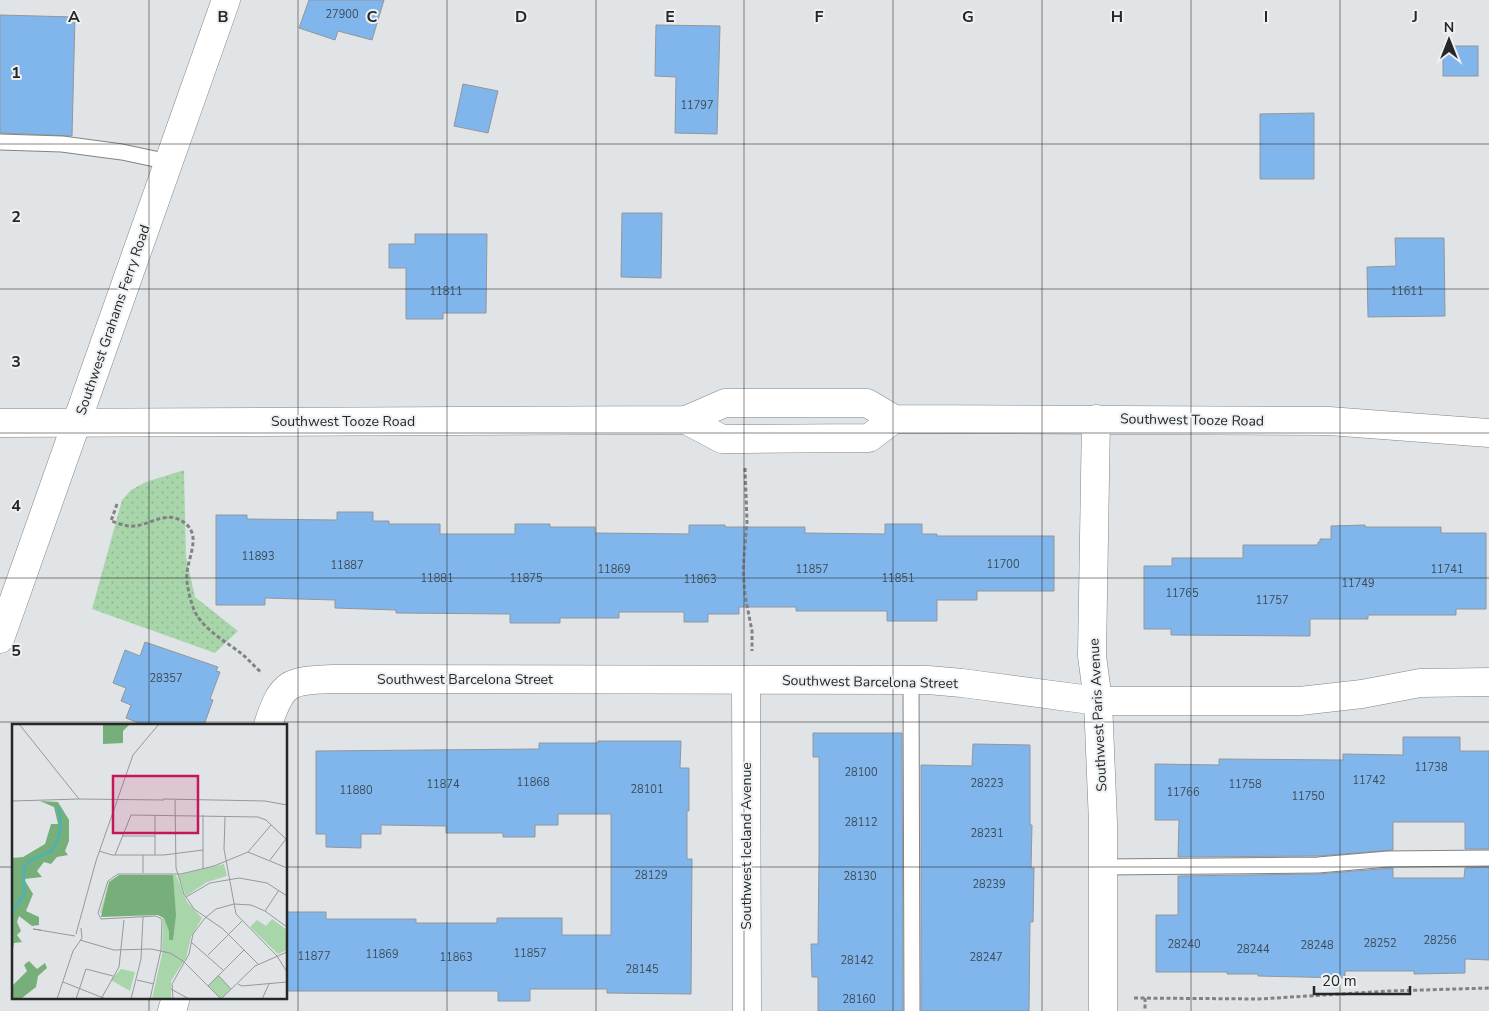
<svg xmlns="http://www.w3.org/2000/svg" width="1489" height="1011" viewBox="0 0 1489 1011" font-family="'Nunito Sans',sans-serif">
<defs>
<pattern id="grass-dots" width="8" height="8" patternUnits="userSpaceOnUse" patternTransform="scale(1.25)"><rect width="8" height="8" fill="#a8d6aa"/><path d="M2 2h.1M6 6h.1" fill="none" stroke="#90b892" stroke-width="1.8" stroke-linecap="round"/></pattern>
</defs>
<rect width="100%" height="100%" fill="#e1e4e6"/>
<path fill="url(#grass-dots)" d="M184,470L186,557L195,597L238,631L215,653L92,609L122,500L131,490L146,482Z"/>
<g fill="#80b6eb" stroke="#949699">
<path d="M309,0H384L372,40L338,31L335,40L299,28Z"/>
<path d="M0,15L75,17L72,136L0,133Z"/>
<path d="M656,25L720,26L717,134L675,133L676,77L655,76Z"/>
<rect x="1443" y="46" width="35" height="30"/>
<path d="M463,84L498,91L488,133L454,126Z"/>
<path d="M1314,113V179H1260V114Z"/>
<path d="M622,213H662L661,278L621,277Z"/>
<path d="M415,234H487L486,313H443V319H406V268H389V244H415Z"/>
<path d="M1395,238H1444L1445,316L1368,317L1367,267L1396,266Z"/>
<path d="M337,512H373V521H389V524H440V534H515V524H550V527H595V533L689,534V525H725V527H805V533L885,534V524H922V534H937V536H1054V591H977V600H937V621H887V611H796V607H739V614H708V622H684V612H619V618H560V623H510V614L396,613V610L335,608V600L265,598V605H216V515H247V519L337,520Z"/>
<path d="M1365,525V527H1441V533H1486V609H1456V615H1368V619H1310V636L1171,635V629H1144V566H1172V558H1243V545H1318V542H1320V539H1331V526Z"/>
<path d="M145,642L218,667L216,671L220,672L210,699L213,700L204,725H144L126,718L131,705L121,701L126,688L113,683L125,650L140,656Z"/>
<path d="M813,733H902L903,1011H818V977H812L811,944H818L819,859V757H813Z"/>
<path d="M1403,737H1460V751H1489V849H1465V822H1393V850L1318,856L1178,857L1179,820H1155V764L1219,765V759L1343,760V754L1403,755Z"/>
<path d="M598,741H681L680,768H689V811H687V859H692L691,994L607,993V989H530V1001H498V991H286V912H326V919H416V923H497V918H562V935H611V814H558V825H535V837H503V833H446V826L381,825V834H361V848L326,847V834H316V751L539,749V743H598Z"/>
<path d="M973,744L1030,745V825H1032L1031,868H1034L1033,922H1030L1029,1011H921V765L972,766Z"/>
<path d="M1489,867V960L1465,959V973L1414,974V971H1345V978L1258,976V974H1227V972H1156V915H1178V876L1318,874L1393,868V878H1464L1465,868Z"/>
</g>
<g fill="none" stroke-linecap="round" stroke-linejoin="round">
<defs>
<g id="lane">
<path d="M0,142L62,144L122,152L169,162"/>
<path d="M911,680L912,1011"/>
<path d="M1103,867L1318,865L1388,859L1489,858"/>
</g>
<g id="street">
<path d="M1096,419L1092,656L1098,701L1103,823V1011"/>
<path d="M746,680L747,1011"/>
<path d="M268,725C282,681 289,681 333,679L928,680L962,683L1098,701H1300L1362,694L1420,683L1489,682"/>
<path d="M172,1011L176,997"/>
</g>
<g id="secondary">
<path d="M686,420L722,439H746L869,438L894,419"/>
<path d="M0,423L686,420L725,403H867L894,419L1329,421L1489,433"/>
<path d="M0,639L226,0"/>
</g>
</defs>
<use href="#lane" stroke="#818486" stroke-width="17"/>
<use href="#street" stroke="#818486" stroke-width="29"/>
<use href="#secondary" stroke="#818486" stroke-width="29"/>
<g stroke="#808283" stroke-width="3" stroke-dasharray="4 2.5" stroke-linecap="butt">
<path d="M745,468L747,522L743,570L745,595L752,631V651"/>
<path d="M117,504L111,521C118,523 126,527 134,526C148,525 164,513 178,519C204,531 189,553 187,573C186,582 189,595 192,604C198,627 224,640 242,654C249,660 255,667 262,673"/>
<path d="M1134,998L1259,999L1389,991L1489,988"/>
<path d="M1145,998V1011"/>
</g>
<use href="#lane" stroke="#fff" stroke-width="15"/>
<use href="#street" stroke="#fff" stroke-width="28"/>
<use href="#secondary" stroke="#fff" stroke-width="28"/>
</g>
<path fill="none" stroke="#262727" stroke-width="1" stroke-opacity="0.55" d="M149,0V725M298,0V1011M447,0V1011M596,0V1011M744,0V1011M893,0V1011M1042,0V1011M1191,0V1011M1340,0V1011M0,144H1489M0,289H1489M0,433H1489M0,578H1489M0,722H1489M0,867H14M286,867H1489M149,997V1011"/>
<g text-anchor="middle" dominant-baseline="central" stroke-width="4" stroke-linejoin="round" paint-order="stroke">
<g font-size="11" fill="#3c4b58">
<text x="342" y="14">27900</text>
<text x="697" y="105">11797</text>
<text x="446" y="291">11811</text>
<text x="1407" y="291">11611</text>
<text x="258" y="556">11893</text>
<text x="1003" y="564">11700</text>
<text x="347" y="565">11887</text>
<text x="614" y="569">11869</text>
<text x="812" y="569">11857</text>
<text x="1447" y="569">11741</text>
<text x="437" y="578">11881</text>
<text x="526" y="578">11875</text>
<text x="898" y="578">11851</text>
<text x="700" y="579">11863</text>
<text x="1358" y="583">11749</text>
<text x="1182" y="593">11765</text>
<text x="1272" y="600">11757</text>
<text x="166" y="678">28357</text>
<text x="1431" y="767">11738</text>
<text x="861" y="772">28100</text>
<text x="1369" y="780">11742</text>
<text x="533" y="782">11868</text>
<text x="987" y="783">28223</text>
<text x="443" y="784">11874</text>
<text x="1245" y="784">11758</text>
<text x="647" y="789">28101</text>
<text x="356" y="790">11880</text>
<text x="1183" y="792">11766</text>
<text x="1308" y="796">11750</text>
<text x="861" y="822">28112</text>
<text x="987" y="833">28231</text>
<text x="651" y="875">28129</text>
<text x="860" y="876">28130</text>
<text x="989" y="884">28239</text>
<text x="1440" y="940">28256</text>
<text x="1380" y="943">28252</text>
<text x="1184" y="944">28240</text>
<text x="1317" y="945">28248</text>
<text x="1253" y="949">28244</text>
<text x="530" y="953">11857</text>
<text x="382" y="954">11869</text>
<text x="314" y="956">11877</text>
<text x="456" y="957">11863</text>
<text x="986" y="957">28247</text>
<text x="857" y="960">28142</text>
<text x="642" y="969">28145</text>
<text x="859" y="999">28160</text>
</g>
<g font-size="14" fill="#262727" stroke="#eef1f3">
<text transform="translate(113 320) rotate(-71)">Southwest Grahams Ferry Road</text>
<text transform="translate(1192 420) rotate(1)">Southwest Tooze Road</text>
<text x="343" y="421">Southwest Tooze Road</text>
<text x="465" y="679">Southwest Barcelona Street</text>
<text transform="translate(870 682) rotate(1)">Southwest Barcelona Street</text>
<text transform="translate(1098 715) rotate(-93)">Southwest Paris Avenue</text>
<text transform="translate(746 846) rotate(-90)">Southwest Iceland Avenue</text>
</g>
</g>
<g transform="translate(12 724)">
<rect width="275" height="275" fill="#e1e4e6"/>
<path d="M212,140L215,152L195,158L174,172L166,151ZM164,151L175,178L190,194L179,213L174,234L159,257V275H140L150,230L151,194L146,191L88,189L97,158ZM260,195L275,206V226L266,230L238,203L245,196L254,202ZM109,245L123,248L118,267L99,256ZM206,251L219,265L209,275L196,262Z" fill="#a8d6aa"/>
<path d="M91,0H118L111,7V19L91,20ZM28,77L46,78L57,96V117L53,127L56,131L45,133L39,140L32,138L25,147L30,153L12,155L21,170L14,187L27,193V201L20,202L7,192L5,198L9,207L5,211L10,218L2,219L0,231V134L11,133L33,120L39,100H46L42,83ZM107,151H161L164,191L161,216H157V207L152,194L146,191L89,193L97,158ZM17,237L25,245L33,239L35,244L26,252L24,263L10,274L0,275V262L15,247L12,241Z" fill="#77af7b"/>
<path fill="none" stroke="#49b3b8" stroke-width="2.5" d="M0,187L12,171V145L17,137L40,127L45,117L49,103L47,83"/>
<path fill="none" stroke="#96989a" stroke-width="1" d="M7,0L67,75L152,76M151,75L253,77L275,81M163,76L164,144L172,170L182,185L211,205L246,240M0,77L67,75M143,91V131M191,91V145M213,93L212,125L224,190L265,232L275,248M110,112H143M87,127L100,131H152L191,126M236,128L275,144M103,131L119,91L246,93L254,96L275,116M131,131V149M258,136L274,115M174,173L198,159L227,154L255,159L275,172M253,187L267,166M29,206L21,205L63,212M64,210L84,137L121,31L147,0M68,216L102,226L139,225L158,229L171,237L209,275M179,218L211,246M196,231L230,197M206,251L219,265M125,256L142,260M51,258L94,275M226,260L230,262L275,258M196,262L232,226M159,265L177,275M45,275L61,227L70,214L69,204M64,275L74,245L101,252M89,275L107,243L112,196M119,275L129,235L131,193M138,275L149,226L150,195L144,192L89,195L86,189L96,157L106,150H169L202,142L236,128L259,101M161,275L160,260L177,230L181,210L193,194L204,185L222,180L239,181L253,187L275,203M209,275L243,242L275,228M250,275L257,260"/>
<path fill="#c2185b" fill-opacity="0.15" stroke="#c2185b" stroke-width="2.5" d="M101,52H186V109H101Z"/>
<rect width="275" height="275" fill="none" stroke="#262727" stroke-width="2.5"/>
</g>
<g font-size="16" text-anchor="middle" font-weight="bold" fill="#262727" stroke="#eef1f3" stroke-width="4" stroke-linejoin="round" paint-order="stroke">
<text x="74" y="22">A</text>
<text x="223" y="22">B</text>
<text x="372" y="22">C</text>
<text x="521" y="22">D</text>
<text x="670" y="22">E</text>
<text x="819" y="22">F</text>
<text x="968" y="22">G</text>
<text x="1117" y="22">H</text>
<text x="1266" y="22">I</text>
<text x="1415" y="22">J</text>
<text x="16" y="78">1</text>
<text x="16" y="222">2</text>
<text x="16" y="367">3</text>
<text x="16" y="511">4</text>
<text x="16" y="656">5</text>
</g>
<g transform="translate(1449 40)" stroke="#eef1f3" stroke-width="4" paint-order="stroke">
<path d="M0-4L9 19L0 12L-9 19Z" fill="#262727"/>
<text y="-8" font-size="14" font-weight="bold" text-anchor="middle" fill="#262727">N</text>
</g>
<path d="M1314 986v8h96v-8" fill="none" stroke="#262727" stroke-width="2.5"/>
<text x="1322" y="986" font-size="15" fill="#262727" stroke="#eef1f3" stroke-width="4" paint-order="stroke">20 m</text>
</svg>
